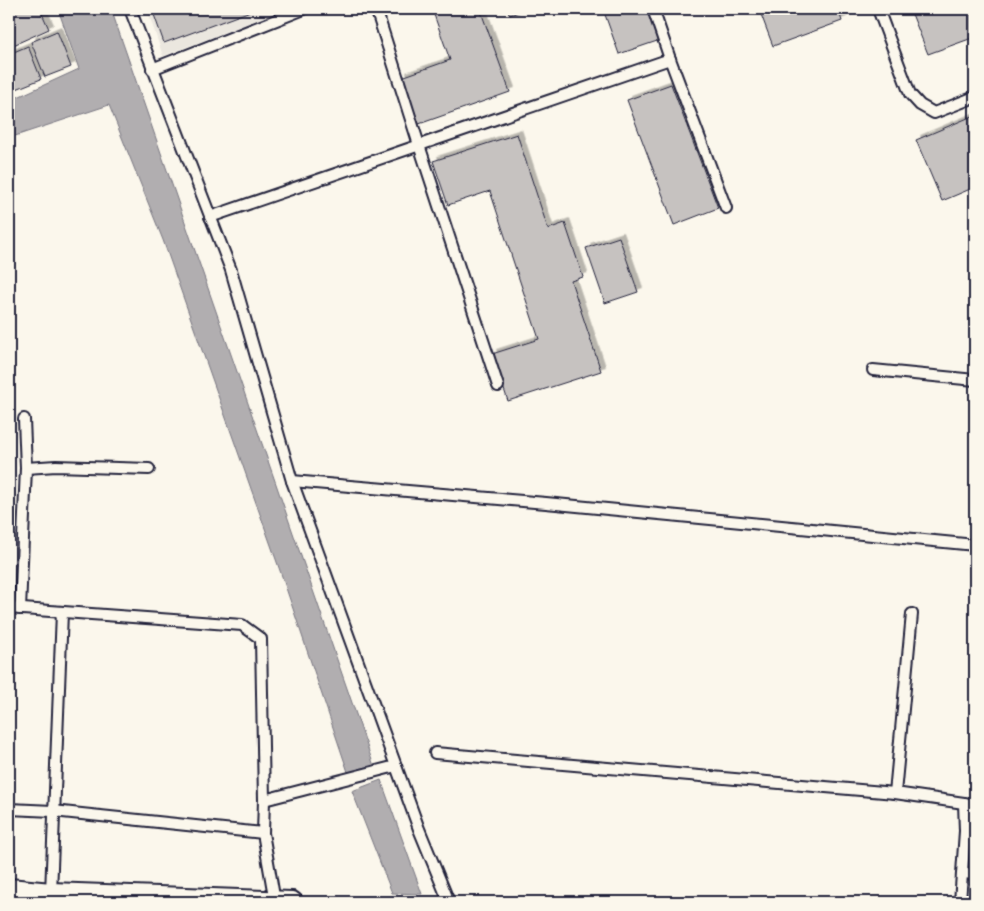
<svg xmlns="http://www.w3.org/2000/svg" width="984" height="911" viewBox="0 0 984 911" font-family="'Patrick Hand',sans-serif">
<defs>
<filter id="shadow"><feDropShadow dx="4.5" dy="-4.5" stdDeviation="0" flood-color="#0004"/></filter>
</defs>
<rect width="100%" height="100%" fill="#fbf7ec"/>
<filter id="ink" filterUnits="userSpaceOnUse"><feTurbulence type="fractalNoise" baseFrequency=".02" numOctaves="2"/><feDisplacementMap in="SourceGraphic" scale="10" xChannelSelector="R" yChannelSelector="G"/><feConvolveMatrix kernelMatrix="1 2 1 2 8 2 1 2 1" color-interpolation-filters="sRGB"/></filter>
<g filter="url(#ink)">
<path fill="#ebe7df" d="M147,9H284L163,56Z"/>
<g fill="#b1aeb0" stroke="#787681">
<path d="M58,9H111L374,766L349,775L284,582L163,240L109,105L9,138V101L79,69Z"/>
<path d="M381,780L422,894L392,893L352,791Z"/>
</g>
<g fill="#c6c2c0" stroke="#22223b" filter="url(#shadow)">
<path d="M9,9H40L49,29L9,47Z"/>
<path d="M152,9H256L164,43Z"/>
<path d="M432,9H480L510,92L419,124L402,77L450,60Z"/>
<path d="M507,9H527L510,15Z"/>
<path d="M603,9H652L663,39L619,54Z"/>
<path d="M759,9H838L842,21L773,46Z"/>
<path d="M910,9H975V37L928,54Z"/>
<path d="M57,31L71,67L45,77L31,42Z"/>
<path d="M28,46L41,79L9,92V54Z"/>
<path d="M671,84L718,208L674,225L627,100Z"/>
<path d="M975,115V187L942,201L916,140Z"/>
<path d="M517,134L548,229L565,223L583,277L571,281L601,371L508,401L492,354L539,339L490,191L448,205L433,161Z"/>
<path d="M619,237L638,292L605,303L586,248Z"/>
</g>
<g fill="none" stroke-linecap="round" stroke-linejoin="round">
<defs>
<g id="service">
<path d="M130,9L231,270L292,481L419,829L449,902"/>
<path d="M376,9L419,145L498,386"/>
<path d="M653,9L670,59L726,208"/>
<path d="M878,9L910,94L920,105L934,113L975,97"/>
<path d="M152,69L304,9"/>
<path d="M210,217L670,59"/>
<path d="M873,370L975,380"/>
<path d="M26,468L56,466L149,469"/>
<path d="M292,481L546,503L975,545"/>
<path d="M9,608L242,625L261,639L264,800L263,833L275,902"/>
<path d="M20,609L26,468L24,419"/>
<path d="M435,753L895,793L964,803"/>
<path d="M895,793L912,614"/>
<path d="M264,800L396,766"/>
<path d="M9,809L53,811L263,833"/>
<path d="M963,873L975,874"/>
<path d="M51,893L62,612"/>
<path d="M960,902L965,831L964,803L975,805"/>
</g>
<path id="minor" d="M9,889L51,893L292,902"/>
</defs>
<use href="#service" stroke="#22223b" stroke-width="14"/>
<use href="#minor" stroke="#22223b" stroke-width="24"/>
<use href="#service" stroke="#fbf7ec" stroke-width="10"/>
<use href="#minor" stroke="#fbf7ec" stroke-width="20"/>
</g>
</g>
<rect width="984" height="911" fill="none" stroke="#fbf7ec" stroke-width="30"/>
<rect x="15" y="15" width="954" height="881" fill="none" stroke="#22223b" stroke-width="2" filter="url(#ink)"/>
</svg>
